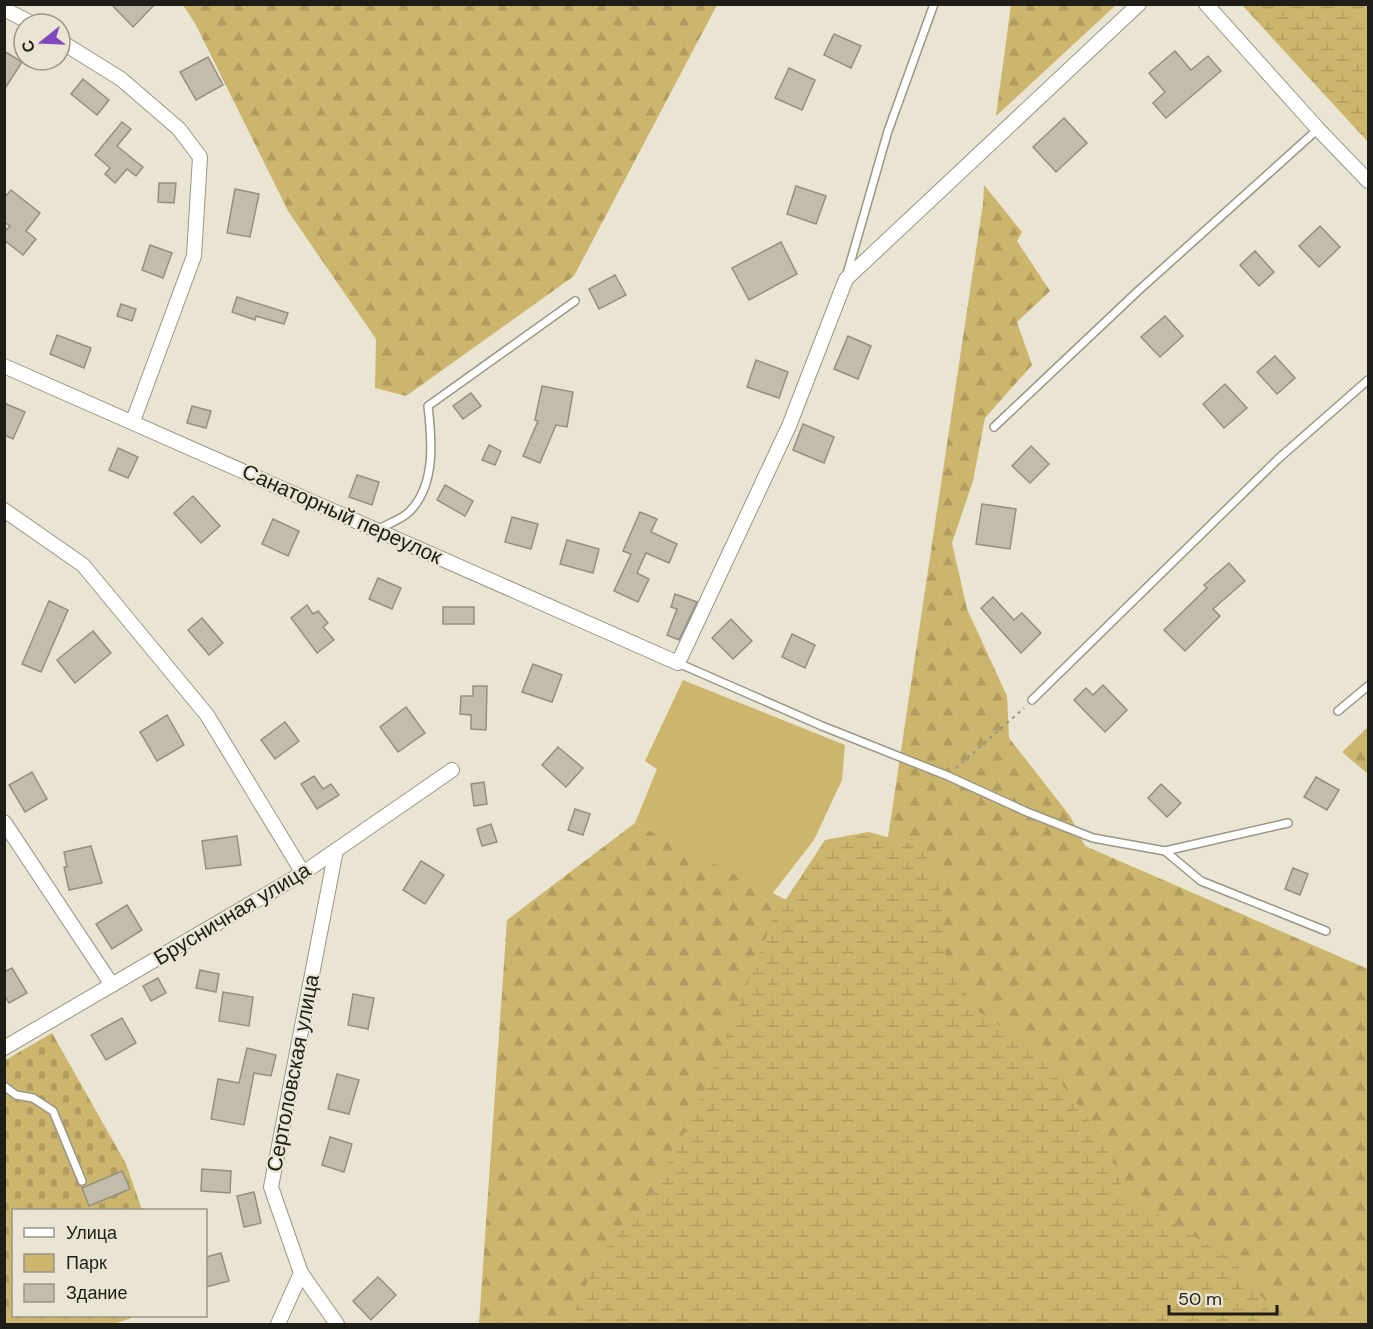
<svg xmlns="http://www.w3.org/2000/svg" width="1373" height="1329" viewBox="0 0 1373 1329" font-family="'DM Sans',sans-serif">
<defs>
<pattern id="forest-firs" width="22" height="20" patternUnits="userSpaceOnUse" patternTransform="scale(1.5)"><rect width="22" height="20" fill="#ccb66d"/><path d="M5 1l3.5 6h-7zM16 11l3.5 6h-7z" fill="#af9c5e"/></pattern>
<pattern id="wetland-marsh" width="20" height="14" patternUnits="userSpaceOnUse" patternTransform="scale(1.5)"><rect width="20" height="14" fill="#ccb66d"/><path d="M1 5h8M5 5V1M11 12h8M15 12V8" fill="none" stroke="#af9c5e"/></pattern>
<pattern id="cemetery-stones" width="16" height="16" patternUnits="userSpaceOnUse" patternTransform="scale(1.5)"><rect width="16" height="16" fill="#ccb66d"/><path d="M2 7V4a2 2 0 0 1 4 0v3zM10 15v-3a2 2 0 0 1 4 0v3z" fill="#af9c5e"/></pattern>
</defs>
<rect width="100%" height="100%" fill="#eae4d2"/>
<g fill="url(#forest-firs)">
<path d="M183,5H717L574,276L406,396L375,388L376,339L288,211L196,25Z"/>
<path d="M1011,5H1116L996,116Z"/>
<path d="M984,185L1022,232L1017,241L1050,291L1017,322L1032,365L985,418L973,481L952,543L967,609L1007,696L1009,738L1070,816L1085,846L1368,969V1324H815L983,204Z"/>
<path d="M1368,727V774L1342,752Z"/>
<path d="M635,823L806,910L740,1324H479L507,920Z"/>
</g>
<g fill="url(#wetland-marsh)">
<path d="M1242,5H1368V142Z"/>
<path d="M869,832L921,847L939,883L947,970L978,1011L1039,1053L1109,1146L1124,1194L1232,1259L1266,1302L1270,1324H569L600,1254L643,1208L686,1130L713,1070L773,919L825,840Z"/>
</g>
<path fill="url(#cemetery-stones)" d="M52,1033L126,1164L142,1210H14V1316H138L113,1324H5L4,1061Z"/>
<path fill="#ccb66d" d="M683,680L845,745L842,780L814,840L772,894L635,823L657,769L645,761Z"/>
<g fill="#c1bcab" stroke="#948f7f" stroke-width="1.5">
<path d="M111,4H155L133,27Z"/>
<path d="M834,34L861,46L851,68L824,55Z"/>
<path d="M4,51L22,62L4,90Z"/>
<path d="M1175,51L1191,70L1208,56L1221,71L1166,118L1153,103L1165,92L1149,73Z"/>
<path d="M208,57L223,85L196,100L180,72Z"/>
<path d="M789,68L815,80L802,110L775,98Z"/>
<path d="M83,79L109,100L97,115L71,94Z"/>
<path d="M1064,118L1087,143L1056,172L1033,147Z"/>
<path d="M122,122L131,129L117,146L143,167L136,176L127,169L115,183L105,174L110,168L95,155Z"/>
<path d="M159,183H176L174,203L158,202Z"/>
<path d="M796,186L826,196L816,224L787,214Z"/>
<path d="M235,189L259,194L250,237L227,233Z"/>
<path d="M11,190L40,213L26,231L36,239L23,255L4,240V232L10,226L4,222V198Z"/>
<path d="M1320,226L1340,247L1319,267L1299,246Z"/>
<path d="M781,242L797,274L749,300L732,268Z"/>
<path d="M150,245L172,253L163,278L142,270Z"/>
<path d="M1255,251L1274,272L1259,286L1240,265Z"/>
<path d="M615,275L626,295L599,309L589,289Z"/>
<path d="M237,297L288,313L284,324L256,316L255,320L232,312Z"/>
<path d="M121,304L136,309L132,321L117,316Z"/>
<path d="M1165,316L1183,336L1160,357L1141,337Z"/>
<path d="M57,335L91,348L84,368L50,354Z"/>
<path d="M848,336L871,346L858,379L834,369Z"/>
<path d="M1275,356L1295,378L1277,394L1257,372Z"/>
<path d="M756,360L788,372L779,398L747,387Z"/>
<path d="M1225,384L1247,408L1224,428L1203,404Z"/>
<path d="M542,386L573,392L567,427L556,425L540,463L523,456L538,421L535,420Z"/>
<path d="M471,393L481,406L463,419L453,406Z"/>
<path d="M4,403L25,412L13,439L4,435Z"/>
<path d="M192,406L211,411L206,428L187,423Z"/>
<path d="M803,424L834,437L824,463L793,450Z"/>
<path d="M489,445L501,451L495,465L482,460Z"/>
<path d="M1031,446L1049,464L1030,483L1012,466Z"/>
<path d="M118,448L138,457L128,478L109,470Z"/>
<path d="M357,475L379,482L372,505L349,497Z"/>
<path d="M445,485L473,501L465,516L437,500Z"/>
<path d="M193,496L220,526L201,543L174,513Z"/>
<path d="M982,504L1016,509L1010,549L976,544Z"/>
<path d="M640,512L657,519L651,532L677,544L669,563L646,553L637,573L649,579L638,602L614,591L631,554L623,551Z"/>
<path d="M512,517L538,524L531,549L505,542Z"/>
<path d="M273,519L299,531L288,556L262,544Z"/>
<path d="M567,540L599,549L593,573L560,564Z"/>
<path d="M1229,563L1245,581L1213,609L1220,616L1185,651L1164,630L1207,588L1204,585Z"/>
<path d="M378,578L401,588L392,609L369,599Z"/>
<path d="M675,594L697,602L679,640L667,635L677,609L671,607Z"/>
<path d="M993,597L1014,620L1022,613L1041,633L1021,653L981,608Z"/>
<path d="M49,601L68,610L41,672L22,664Z"/>
<path d="M307,605L313,614L318,611L328,623L323,627L334,640L317,653L291,618Z"/>
<rect x="443" y="607" width="31" height="17"/>
<path d="M202,618L223,643L209,655L188,630Z"/>
<path d="M731,619L752,641L733,659L712,638Z"/>
<path d="M93,631L111,653L75,683L57,660Z"/>
<path d="M792,634L815,645L805,668L782,657Z"/>
<path d="M533,664L562,675L552,702L522,692Z"/>
<path d="M1103,685L1127,710L1105,732L1074,700L1086,688L1093,695Z"/>
<path d="M473,686H487L486,730L471,729V715L460,714L461,696H473Z"/>
<path d="M406,707L425,733L398,752L380,727Z"/>
<path d="M167,715L184,745L157,761L140,732Z"/>
<path d="M285,722L299,741L275,759L261,740Z"/>
<path d="M558,747L583,768L566,787L542,765Z"/>
<path d="M32,772L47,799L25,812L9,785Z"/>
<path d="M314,776L323,789L331,784L339,795L317,809L301,784Z"/>
<path d="M1316,777L1339,790L1327,810L1304,797Z"/>
<path d="M484,782L487,804L474,806L471,784Z"/>
<path d="M1161,784L1181,803L1167,817L1148,798Z"/>
<path d="M575,809L590,814L583,835L568,830Z"/>
<path d="M491,824L497,842L482,846L477,829Z"/>
<path d="M237,836L241,865L206,869L202,841Z"/>
<path d="M91,846L102,883L69,890L64,867H67L64,852Z"/>
<path d="M421,861L444,875L425,904L403,890Z"/>
<path d="M1293,868L1308,874L1300,895L1285,889Z"/>
<path d="M127,905L142,930L112,949L96,924Z"/>
<path d="M12,968L27,993L9,1003L4,995V972Z"/>
<path d="M200,970L219,974L216,992L196,988Z"/>
<path d="M158,978L166,993L151,1001L143,986Z"/>
<path d="M223,992L253,997L249,1026L219,1021Z"/>
<path d="M353,994L374,998L368,1029L348,1025Z"/>
<path d="M122,1018L136,1043L106,1060L91,1035Z"/>
<path d="M247,1048L276,1055L271,1076L254,1073L244,1125L211,1119L218,1079L239,1083Z"/>
<path d="M337,1074L359,1080L349,1114L328,1109Z"/>
<path d="M330,1137L352,1144L344,1172L322,1165Z"/>
<path d="M202,1169L231,1171L230,1193L201,1191Z"/>
<path d="M122,1171L130,1189L89,1206L82,1188Z"/>
<path d="M254,1192L261,1223L244,1227L237,1196Z"/>
<path d="M221,1253L229,1281L206,1287V1257Z"/>
<path d="M378,1277L396,1295L371,1320L353,1301Z"/>
</g>
<g fill="none" stroke-linecap="round" stroke-linejoin="round">
<defs>
<g id="service">
<path d="M847,274L888,131L934,4"/>
<path d="M994,427L1138,291L1318,129"/>
<path d="M377,530C387,524 403,519 410,511C436,484 432,440 428,406L575,301"/>
<path d="M678,663L822,726L948,776L1027,812L1093,838L1165,851L1288,823"/>
<path d="M1032,700L1278,459L1368,380"/>
<path d="M1338,711L1368,686"/>
<path d="M1165,851L1201,881L1326,931"/>
<path d="M4,1086L16,1095L33,1098L53,1111L82,1181"/>
</g>
<g id="minor">
<path d="M1206,4L1318,129L1368,181"/>
<path d="M4,9L33,24"/>
<path d="M60,41L121,79L179,129L200,157L194,256L133,421"/>
<path d="M4,366L678,663L789,426L846,279L1139,4"/>
<path d="M4,510L83,565L207,715L303,873"/>
<path d="M4,822L112,985"/>
<path d="M4,1048L303,873L452,770"/>
<path d="M301,1273L337,1324"/>
<path d="M278,1324L301,1273L271,1187L336,850"/>
</g>
</defs>
<use href="#service" stroke="#9b9685" stroke-width="10"/>
<use href="#minor" stroke="#9b9685" stroke-width="16"/>
<path stroke="#959184" stroke-width="2" stroke-dasharray="3 4.5" stroke-linecap="butt" d="M956,768L1024,708"/>
<use href="#service" stroke="#fff" stroke-width="7"/>
<use href="#minor" stroke="#fff" stroke-width="14"/>
</g>
<g text-anchor="middle" dominant-baseline="central" stroke-width="4.5" stroke-linejoin="round" paint-order="stroke">
<g font-size="21" fill="#1f1d17" stroke="#eae4d2">
<text transform="translate(342 514) rotate(24)">Санаторный переулок</text>
<text transform="translate(232 914) rotate(-31)">Брусничная улица</text>
<text transform="translate(293 1073) rotate(-79)">Сертоловская улица</text>
</g>
</g>
<rect width="1373" height="1329" fill="none" stroke="#1f1d17" stroke-width="12"/>
<rect x="12" y="1209" width="195" height="108" fill="#eae4d2" stroke="#999487" stroke-width="1.5"/>
<rect x="24" y="1228" width="30" height="9" fill="#ffffff" stroke="#999487" stroke-width="1.5"/>
<text x="66" y="1239" font-size="18" fill="#1f1d17">Улица</text>
<rect x="24" y="1254" width="30" height="18" fill="#ccb66d" stroke="#999487" stroke-width="1.5"/>
<text x="66" y="1269" font-size="18" fill="#1f1d17">Парк</text>
<rect x="24" y="1284" width="30" height="18" fill="#c1bcab" stroke="#999487" stroke-width="1.5"/>
<text x="66" y="1299" font-size="18" fill="#1f1d17">Здание</text>
<g transform="translate(42 42) rotate(252)"><circle r="28" fill="#eae4d2" stroke="#999487" stroke-width="1.5"/>
<path d="M0-4.5L10 22L0 15L-10 22Z" fill="#8147bd"/>
<text y="-9" font-size="16" font-weight="bold" text-anchor="middle" fill="#1f1d17">С</text>
</g>
<path d="M1169 1305v9h108v-9" fill="none" stroke="#1f1d17" stroke-width="3"/>
<text x="1178" y="1305" font-size="18" fill="#1f1d17" stroke="#eae4d2" stroke-width="4.5" paint-order="stroke">50 m</text>
</svg>
